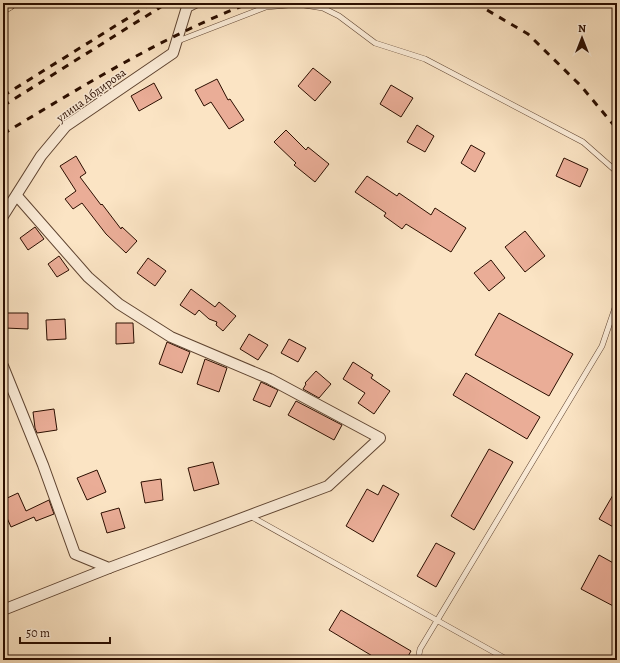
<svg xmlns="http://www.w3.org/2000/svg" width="620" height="663" viewBox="0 0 620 663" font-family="Alegreya,serif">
<rect width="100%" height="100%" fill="#fbe4c4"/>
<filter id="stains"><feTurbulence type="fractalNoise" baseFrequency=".005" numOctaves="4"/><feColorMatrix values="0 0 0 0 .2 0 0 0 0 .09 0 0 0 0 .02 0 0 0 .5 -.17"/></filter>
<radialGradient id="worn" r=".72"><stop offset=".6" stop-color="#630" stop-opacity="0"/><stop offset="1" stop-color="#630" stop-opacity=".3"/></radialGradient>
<g fill="#eaad97" stroke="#2b0e00">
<path d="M313,68L331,82L315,101L298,86Z"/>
<path d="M217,79L228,100L230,99L244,120L229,129L211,102L204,106L195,90Z"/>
<path d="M154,83L162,98L139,111L131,96Z"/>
<path d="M391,85L413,98L401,117L380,104Z"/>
<path d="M417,125L434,136L425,152L407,142Z"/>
<path d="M286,130L306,150L308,147L329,164L315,182L294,165L296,163L274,142Z"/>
<path d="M471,145L485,153L475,172L461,163Z"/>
<path d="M76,156L86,173L80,177L101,205L102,204L121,229L122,227L137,241L126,253L106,234L82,203L73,209L65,199L76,191L60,166Z"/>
<path d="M564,158L588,169L580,187L556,176Z"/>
<path d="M367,176L397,196L399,193L431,215L435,208L466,228L451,252L406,224L402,229L384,216L386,213L355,192Z"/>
<path d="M35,227L44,239L28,250L20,238Z"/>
<path d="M525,231L545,256L525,272L505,247Z"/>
<path d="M59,256L69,270L57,277L48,264Z"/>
<path d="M148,258L166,271L155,286L137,273Z"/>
<path d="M491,260L505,278L489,291L474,273Z"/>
<path d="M191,289L215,307L219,302L236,316L223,331L216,325L217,322L209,319L199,310L195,315L180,305Z"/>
<path d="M6,313H28V329L5,328Z"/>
<path d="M499,313L573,354L549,396L475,355Z"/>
<path d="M65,319L66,339L47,340L46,320Z"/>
<path d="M116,323H133L134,343L116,344Z"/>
<path d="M249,334L268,345L258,360L240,349Z"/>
<path d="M289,339L306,348L298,362L281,353Z"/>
<path d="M167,342L190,352L182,373L159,364Z"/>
<path d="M205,359L227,368L219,392L197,384Z"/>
<path d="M353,362L373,375L371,378L390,391L374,414L358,403L365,393L343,379Z"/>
<path d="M316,371L331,384L319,398L303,389L306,384L305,383Z"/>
<path d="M466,373L540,417L527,439L453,395Z"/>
<path d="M261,382L278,390L270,407L253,400Z"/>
<path d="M296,401L342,425L334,440L288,415Z"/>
<path d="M54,409L57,430L37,433L35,428L33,412Z"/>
<path d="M489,449L513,462L474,530L451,516Z"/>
<path d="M213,462L219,484L194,491L188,468Z"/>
<path d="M97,470L106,492L87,500L77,478Z"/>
<path d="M161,479L163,500L145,503L141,482Z"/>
<path d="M383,485L399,494L373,542L346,526L367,489L378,495Z"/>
<path d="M617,488V529L599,519Z"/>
<path d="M18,493L26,511L49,500L54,514L36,521L34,517L11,527L3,509V500Z"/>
<path d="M119,508L125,528L107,533L101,513Z"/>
<path d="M436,543L455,553L436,587L417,576Z"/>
<path d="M599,555L617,565V608L581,589Z"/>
<path d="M341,610L411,651L406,660H379L329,630Z"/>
</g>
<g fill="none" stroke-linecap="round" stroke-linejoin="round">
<defs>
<g id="service">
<path d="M178,41L266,7L288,5H304L323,8L339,16L375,43L425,59L583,142L617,172"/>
<path d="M250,516L508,660"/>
<path d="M418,660L420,649L602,346L617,302"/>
</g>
<g id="minor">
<path d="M3,216L41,156L66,126L173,53L187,7L195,3"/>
<path d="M3,366L43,465L75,554L109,568L328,486L380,438L270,379L171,337L119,304L88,277L17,196"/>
<path d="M3,610L109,568"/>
</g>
<path id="primary" d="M3,6L8,3"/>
</defs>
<use href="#service" stroke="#5f4431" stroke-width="6"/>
<use href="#minor" stroke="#5f4431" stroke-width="12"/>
<use href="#primary" stroke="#2b0e00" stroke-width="16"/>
<use href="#service" stroke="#fcedd9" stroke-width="5"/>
<use href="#minor" stroke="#fcedd9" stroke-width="10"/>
<use href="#primary" stroke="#fbe4c4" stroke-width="15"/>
<g stroke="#2b0e00" stroke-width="3" stroke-dasharray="7 7" stroke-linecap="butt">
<path d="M475,3L528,34L581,86L617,129"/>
<path d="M3,96L152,3"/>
<path d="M3,106L167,3"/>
<path d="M3,134C83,86 163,36 250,3"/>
</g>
</g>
<g text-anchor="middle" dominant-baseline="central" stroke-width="3" stroke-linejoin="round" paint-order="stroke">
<g font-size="12" fill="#2b0e00" stroke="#fcedd9">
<text transform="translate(91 95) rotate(-36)">улица Абдирова</text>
</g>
</g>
<rect width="620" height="663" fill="none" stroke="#fbe4c4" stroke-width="16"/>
<rect x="4" y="4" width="612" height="655" fill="none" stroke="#2b0e00" stroke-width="2"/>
<rect x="8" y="8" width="604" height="647" fill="none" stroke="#2b0e00"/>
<g transform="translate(582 38)" stroke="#fcedd9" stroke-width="3" paint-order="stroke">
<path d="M0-3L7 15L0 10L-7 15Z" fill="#2b0e00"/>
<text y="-6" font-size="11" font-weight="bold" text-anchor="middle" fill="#2b0e00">N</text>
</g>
<path d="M20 637v6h90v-6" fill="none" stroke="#2b0e00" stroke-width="2"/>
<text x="26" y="637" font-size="12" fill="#2b0e00" stroke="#fcedd9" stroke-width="3" paint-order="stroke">50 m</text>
<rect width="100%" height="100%" filter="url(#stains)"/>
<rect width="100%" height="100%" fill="url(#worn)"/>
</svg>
